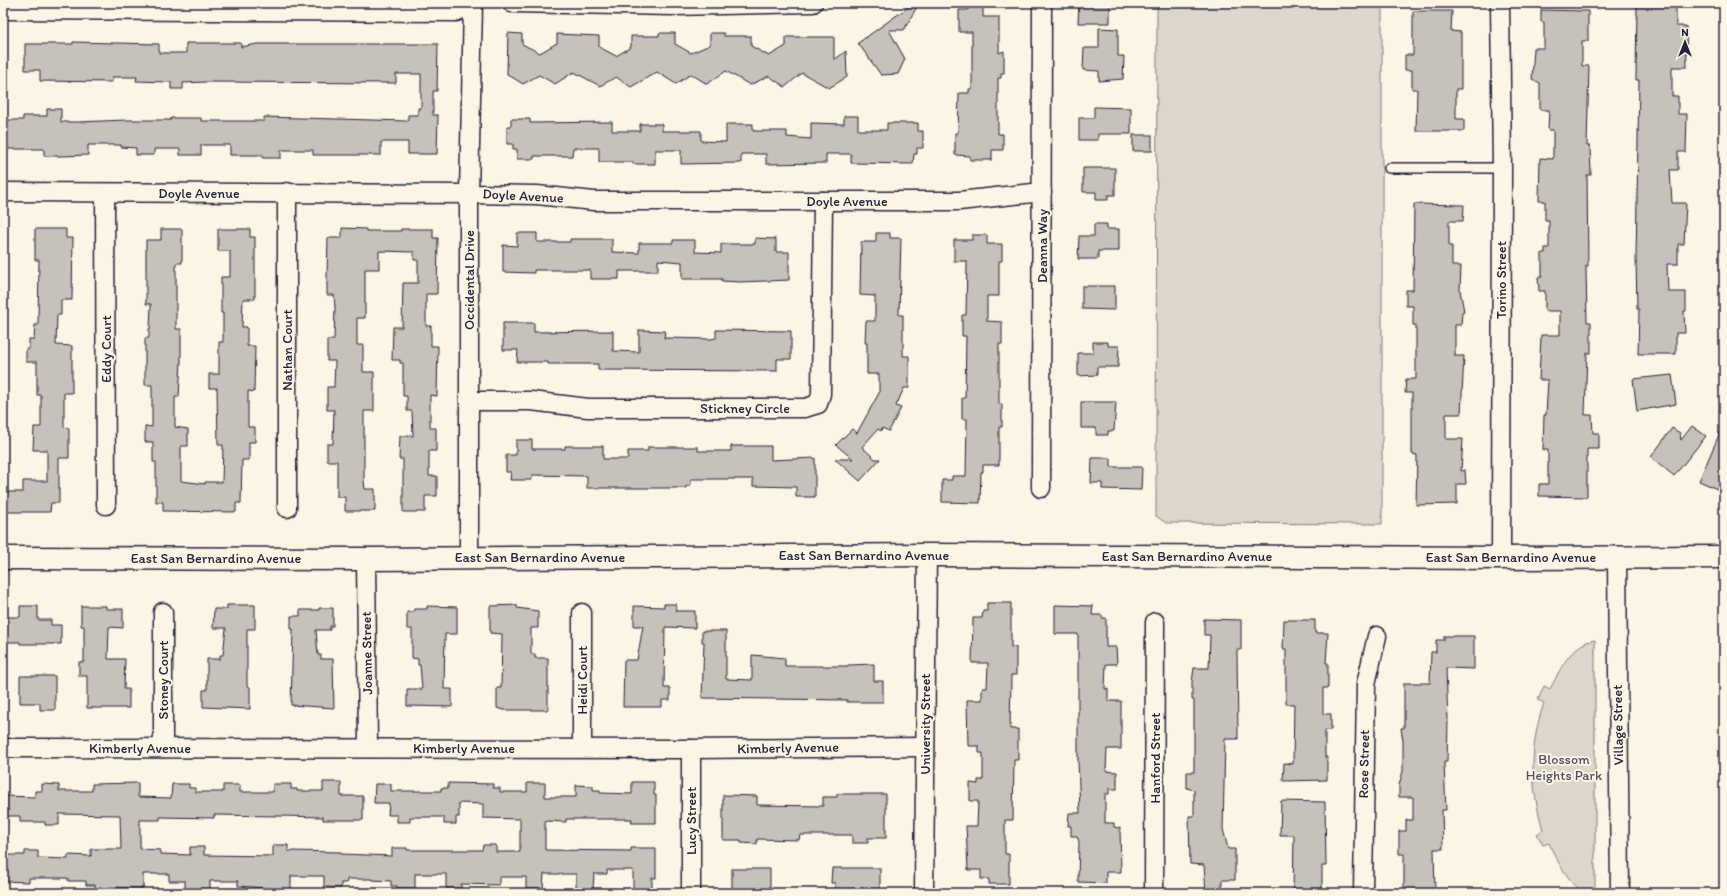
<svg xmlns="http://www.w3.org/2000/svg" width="1727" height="896" viewBox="0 0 1727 896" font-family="Itim,sans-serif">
<rect width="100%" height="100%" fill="#fcf5e5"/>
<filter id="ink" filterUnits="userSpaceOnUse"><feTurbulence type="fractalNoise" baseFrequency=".025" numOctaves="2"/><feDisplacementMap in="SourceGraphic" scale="8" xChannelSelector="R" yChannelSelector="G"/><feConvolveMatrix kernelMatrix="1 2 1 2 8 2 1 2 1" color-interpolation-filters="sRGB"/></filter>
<g filter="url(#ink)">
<g fill="#dcd6cc" stroke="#7f7c84">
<path d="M1157,3H1382V524L1166,523L1156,516Z"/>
<path d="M1595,640V893C1592,893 1588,894 1586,893C1572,889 1554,856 1549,843L1543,845L1537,834L1543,830C1530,785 1529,747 1544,703L1538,700L1544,686L1550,689C1560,670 1571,643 1595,640Z"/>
</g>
<g fill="#c6c1bb" stroke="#22223b">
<path d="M914,3H919L904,30H889L905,59L898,74L881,75L858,43Z"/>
<path d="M1079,3H1110V23H1078Z"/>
<path d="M1637,5L1676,6V26H1686L1687,67H1672V96H1678V114H1687L1686,152H1678V170H1670L1672,203H1686L1684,244H1678V264H1667L1668,292H1686V311H1684L1685,333H1676V354H1638L1639,309H1637L1636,259L1639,80H1636Z"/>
<path d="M968,6H983V17H999V53L1004,51V73H1001V78H998V134H1003V150H992V160H970V156L955,155V133H958L959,93H969V89H972V32H959V10H968Z"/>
<path d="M1541,10L1588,11V41H1582V66H1589L1587,146H1590L1591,175H1587L1588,266H1586L1587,322H1591V353H1587L1585,415H1592L1593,433H1599V449H1587V497L1539,496V484H1548V450H1543L1544,415H1546L1548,380H1539L1541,335H1560V311H1545V291H1539L1538,277H1542V253H1545V248H1549V220H1545V201H1539L1540,158L1553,159V130H1548L1549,110H1540V83L1532,79L1534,48H1544V22H1541Z"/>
<path d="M1413,11H1452L1451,31L1461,32V89H1456V119H1464V131H1416L1417,89H1412V70H1405V55H1413Z"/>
<path d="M1099,28L1118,29V56H1124L1123,79L1099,81V71L1083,70L1084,48H1099Z"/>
<path d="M508,33L522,34V44L540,53L557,43V34L599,36V47L616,56L631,47V36H659V33H675V44L691,53L710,45V33H724V36H751V46L769,56L786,46V37H834V60L846,51L847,77L829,88L802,73L785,87L769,76L750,85L726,71L707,84L691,74L676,84L657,72L631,87L616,77L600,86L574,72L555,84L539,75L523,84L507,74Z"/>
<path d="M73,42L159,44V53H186V43H241V47L257,44H438L437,91H433V115H438L437,154H408V142H381V155H313V150H281V158H263V155H230V145H201V155H180V149H154V155H136V148L121,147V145H88V155L61,156H44V149H3V120H23V116H47V109H61V122H78L126,120H171V118H201V121H264V117L408,121V115H418V108H421V74H396V83L205,82L183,83V89H171V82H169L136,81L137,77H112V82L40,81V70H25V44H73Z"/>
<path d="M1094,107L1131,108V134H1098V140H1079V118H1094Z"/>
<path d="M844,116H858V130H887V123H918V131H923V148H917V154H914L913,164L851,163V154H826V163L766,164V154H741V163L681,164V150H655V164H633V162H599V148H573L572,156H534V159H517V149H513V144H507V126H511V119H530V123L612,122V131H640V124H662V131H701V141L726,142V124H753V131H787V137L811,139V123L844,124Z"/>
<rect x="1133" y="135" width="19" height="16"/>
<path d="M1083,168H1115V195H1108V200H1096V192H1083Z"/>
<path d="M1414,204L1464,205L1463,221H1449V246H1452V266H1461L1460,290L1464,311L1462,312L1461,325H1455V356H1464L1461,414H1446V439H1463L1461,471L1465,470L1466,484H1457V504L1416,505L1417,455L1412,454V393H1405L1406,379H1416V325H1413V306H1406V290H1413Z"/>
<path d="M1094,224H1107V229H1119V251H1098V259H1078L1079,236H1094Z"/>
<path d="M342,228L366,229V231H401V229H433V238H438L437,294H426V326H431V346H438L437,396L430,395V428H436V451H429V476H437V496H425V512H403V459H399L400,436H413L412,411H407V396H403V363H400V360H392L393,327H402L403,283H418V260H414V252L379,251V269H365V318H357V345H363V372H374V411H364V481L365,489H375V511H345V497H337V461H327V444H333L334,410H327V387H334L335,361H327V340H334L335,308L334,295H327V276L328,238H342Z"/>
<path d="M35,229H66V238H73L72,300H61V315H57L56,345L72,346V393H64V427L69,428V458H59V503H51L50,512H3V492H23V481H47V450H33L34,427H41V395H37V362H26V349H29V339H34L35,325H38L39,260H35Z"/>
<path d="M161,229H182V263H176V329H181V361L179,397H175V427L188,429V446H181V481L205,484V482H222L223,445H218L217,388H209V374H219V342H223V313H221V277H230V251H218V229H250V237H255V299H243L242,327H247V346H255L254,392L248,391V427H255V442H249V460H242L241,503H236V512L163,511V502H156V462H153V442H145V426L152,427V385H145V338H149V329H150L151,304H146V240H161Z"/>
<path d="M517,233H537V242H570V239H612V252L639,253V243H673V240H695V252L721,253V244H755V238L776,239V252H789V280L740,282L722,281V279H682V262L658,260V271H619V279H590V270H534V273L503,272V245L517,246Z"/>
<path d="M876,233H890V238H901L899,315H903V356H909V388H904L896,406L901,408L889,431L882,428L881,431L878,429L862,447L875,459H880L860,481L835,459H853L836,445L852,429L857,433L879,393V374H867V343H865L866,321H875V296L860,295L861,242H876Z"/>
<path d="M972,235H987V244H1002V261H999V296H987V321L1002,322V344H999V404H1002V427H999V465H983V472H981L980,503L942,502V480H952V476H966L967,419H962V398H965L966,336H962V315H966L967,261H954V240H972Z"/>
<path d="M1082,286H1115V310L1082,309Z"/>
<path d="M503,323H534V332L613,331V351L639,352V330L665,331L664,338L711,339L716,338V330L791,331V359H777V371L598,370V364H548V362H517L518,350H503Z"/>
<path d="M1093,342H1108V346H1119L1118,367H1097V375L1078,376V353H1093Z"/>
<path d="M1672,375L1676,404L1637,411L1633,379Z"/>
<path d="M1081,402H1116L1114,431H1108V435H1096V428H1081Z"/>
<path d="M1724,423V492L1699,481Z"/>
<path d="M1692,426L1706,436L1674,476L1651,457L1672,428L1680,433L1681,440Z"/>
<path d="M516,440H532V449H565V446H603V459H628V451H648V447H698V451H731V446H771V460L815,458V497H796V487L753,486V479H691L690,486H686V488H587V476L532,475V480H510L511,472H506V455H516Z"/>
<path d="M1092,458H1111V467H1142L1141,490L1102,489V483H1091Z"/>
<path d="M987,603H1011V647H1016V675H1011L1010,729H1018V760H1014L1013,820H1005V854H1009V884H989V879H981V870H968L966,826H977L978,801H970V783L978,784V780H983V753H979V746H968L967,700H982V688H987L988,663H972L973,618H982L983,611H987Z"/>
<path d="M664,604H676V611H695V628L665,627L664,688H670V700H662V707H623L624,660H637L643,626H634V606L664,607Z"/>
<path d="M227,605H255V629H247V686L250,687V709L203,707V690H207V659H220V655H223L226,628H213L214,609H227Z"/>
<path d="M517,605V608L538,611V628H531V654H535V658H548V710H503L497,708V688H501L502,634L490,633V606Z"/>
<path d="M1055,605L1093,606L1092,615H1102V618H1106V647H1116L1117,664H1106L1105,689H1108V701H1121V749H1107L1106,771L1117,772V789H1109V794H1105V823H1114V827L1120,828L1121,872H1106V883L1078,882L1079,842L1077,836H1071V826H1068L1069,813H1080L1078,760V634H1055Z"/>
<path d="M20,606H38V620H51V625H61V644H20V642H3V617H20Z"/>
<path d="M81,606H106V609H123V628L109,627L108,659H125L124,689H129V708H87V676H79V662H84V626H81Z"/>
<path d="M427,606L457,607V634H445L444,689H452V707L407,706V689H422L420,665H418V659L412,658V629H407V612H413L414,609H427Z"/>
<path d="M319,608H333V626H330V630H316L318,655H321V659H333L334,708L291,705L293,629H291V616H300V610H319Z"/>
<path d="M1204,619L1241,620V650H1237L1238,739H1225L1223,829L1228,849H1235V880H1222V893H1206L1204,865L1190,864L1189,816H1194V790L1187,788V772H1194V700H1192V682L1194,668H1209L1210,635H1204Z"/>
<path d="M1284,620H1315V633H1328L1326,663H1328V688H1323V714H1331V730H1325V757H1327V780L1283,781L1284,763L1293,764L1294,704H1286V649H1283Z"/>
<path d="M702,631H726V679L752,680V655L785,658V666H848V665L874,664V681H883V702H847V700L702,698L704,642H702Z"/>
<path d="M1444,636H1474V669L1446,668L1448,721L1447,762H1444L1446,810H1442L1443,849H1434L1435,893H1404V854H1399V831H1406V820H1413V797H1399V785L1403,771V741L1401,728H1404V683H1430L1431,652H1436V640H1444Z"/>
<path d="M20,676H55V710H40V703H20Z"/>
<path d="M323,782H341V796H363V820H323V817L280,816L214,815V818L160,817V820H140V849L160,850V854L190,855V847H204V855L273,856V845H288V851L341,852V854L392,856V848H407V850H482L483,845H496V852H520V819L483,818V804L459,803V817H456V824H444V817H410V822H397V815H388L389,803H374L375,784H391V791H441V788H448V783L493,784V788H500V792H527V783H545V797H576V785L593,786V790H600V793L632,794V782H654V795H656V823H631L632,819H566V822L545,821V850L631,851V848H656V878H652V889H633V870H607V874H594L593,889H576V874H544L543,888H526V877H499V885L461,884V888H446V874H415V888H397V886H391V881L372,880V879H347V883H341V888L324,887V876H291V890L238,886V881H210V889H185V881H169V874H143V888L110,887V890H95V885H86V881H68V878H29V882L3,881V855H25V851H38V858L68,859V855L91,856V849H121L120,815L59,814V825H45V822H20V816H3V796L35,797V791H42V784L59,785V791H92V784L138,783V797L171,798L172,784H189V788H195V792H223V785H240V792H273V784H291V789H297V791H323Z"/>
<path d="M837,794H886V838H868V843H852V835H800L799,840L757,839V844L741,843V840H723V795L757,796V805L823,806V797H837Z"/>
<path d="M1281,801L1325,802L1326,866H1322V893H1293L1294,835H1280Z"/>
<path d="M832,868H880V893H835V883H831Z"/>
<rect x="732" y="869" width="38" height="24"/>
</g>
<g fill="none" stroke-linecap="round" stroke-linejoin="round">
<defs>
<path id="service" d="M1389,168H1502"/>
<g id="minor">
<path d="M512,3L673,6L813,3"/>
<path d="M1500,3L1502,168L1501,558"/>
<path d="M3,10L456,12L472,3"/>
<path d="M3,192L469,194L537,195L594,201H959L1042,192"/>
<path d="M287,192V508"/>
<path d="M105,193L106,505"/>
<path d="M469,401H531L588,408H805L818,404L821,394L823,201"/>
<path d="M1041,488L1042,3"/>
<path d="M1617,557L1620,893"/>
<path d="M469,558V194L473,3"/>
<path d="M366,559L368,748"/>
<path d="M163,612V748"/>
<path d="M582,613V748"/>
<path d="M3,748L691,749L925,747"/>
<path d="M691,749V893"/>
<path d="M924,893L927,555"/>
<path d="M1154,893L1155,622"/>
<path d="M1363,893L1366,684L1377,636"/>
</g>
<path id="tertiary" d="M3,558L366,559L927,555L1501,558L1724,557"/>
</defs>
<use href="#service" stroke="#22223b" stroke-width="12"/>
<use href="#minor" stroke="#22223b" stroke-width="21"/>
<use href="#tertiary" stroke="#22223b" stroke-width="25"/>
<use href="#service" stroke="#fcf5e5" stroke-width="9"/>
<use href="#minor" stroke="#fcf5e5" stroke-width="18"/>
<use href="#tertiary" stroke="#fcf5e5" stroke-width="22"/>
</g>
</g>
<g text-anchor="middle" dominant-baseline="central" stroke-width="4" stroke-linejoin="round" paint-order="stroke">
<g font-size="14" fill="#22223b" stroke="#fcf5e5">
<text x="199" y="193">Doyle Avenue</text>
<text transform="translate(523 196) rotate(3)">Doyle Avenue</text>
<text x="847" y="201">Doyle Avenue</text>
<text transform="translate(1042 246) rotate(-90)">Deanna Way</text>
<text transform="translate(469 280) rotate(-90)">Occidental Drive</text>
<text transform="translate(1501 280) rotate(-90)">Torino Street</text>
<text transform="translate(106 349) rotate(-90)">Eddy Court</text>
<text transform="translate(287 350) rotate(-90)">Nathan Court</text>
<text x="745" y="408">Stickney Circle</text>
<text x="864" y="555">East San Bernardino Avenue</text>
<text x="1187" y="556">East San Bernardino Avenue</text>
<text x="540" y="557">East San Bernardino Avenue</text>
<text x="1511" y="557">East San Bernardino Avenue</text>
<text x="216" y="558">East San Bernardino Avenue</text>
<text transform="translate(367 653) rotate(-91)">Joanne Street</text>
<text transform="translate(163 680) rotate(-90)">Stoney Court</text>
<text transform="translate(582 680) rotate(-90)">Heidi Court</text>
<text transform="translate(925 724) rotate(-90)">University Street</text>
<text transform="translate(1618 725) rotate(-91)">Village Street</text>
<text x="140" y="748">Kimberly Avenue</text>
<text x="464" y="748">Kimberly Avenue</text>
<text transform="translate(788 748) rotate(-1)">Kimberly Avenue</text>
<text transform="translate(1155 758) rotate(-90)">Hanford Street</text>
<text transform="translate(1364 764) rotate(-89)">Rose Street</text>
<text transform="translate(691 821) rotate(-90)">Lucy Street</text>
</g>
<g font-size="14" fill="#504f5f" stroke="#fcf5e5">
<text x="1564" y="759">Blossom<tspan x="1564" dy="16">Heights Park</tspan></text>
</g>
</g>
<rect width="1727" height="896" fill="none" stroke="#fcf5e5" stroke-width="16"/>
<rect x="8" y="8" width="1711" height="880" fill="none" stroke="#22223b" stroke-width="1.5" filter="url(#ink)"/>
<g transform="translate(1685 42)" stroke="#fcf5e5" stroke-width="3" paint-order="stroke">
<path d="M0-3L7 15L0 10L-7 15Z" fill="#22223b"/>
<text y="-6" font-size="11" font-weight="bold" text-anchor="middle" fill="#22223b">N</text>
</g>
</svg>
